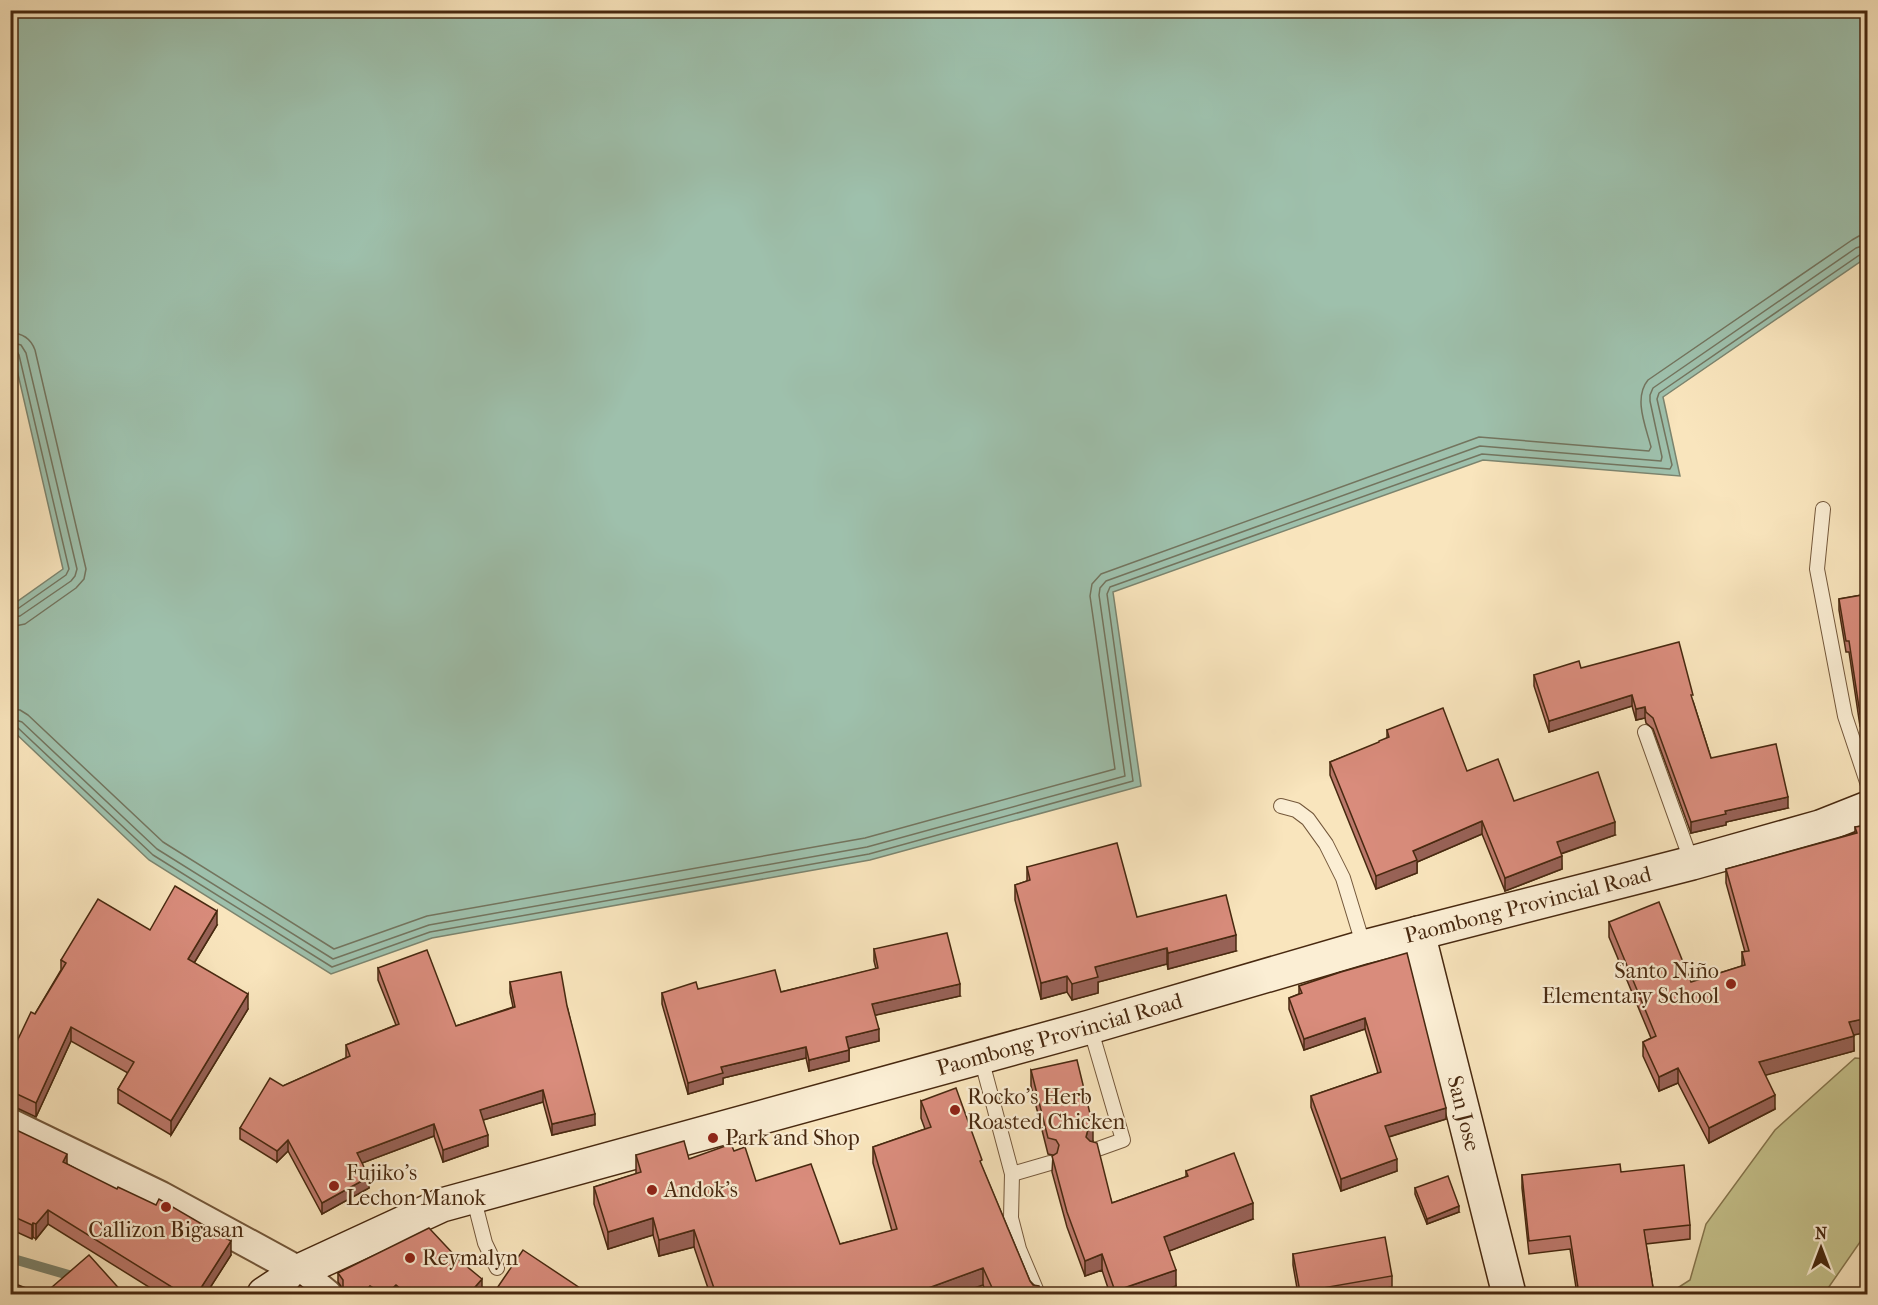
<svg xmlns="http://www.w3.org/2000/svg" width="1878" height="1305" viewBox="0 0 1878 1305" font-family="'IM FELL French Canon',serif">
<rect width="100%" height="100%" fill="#f9e5bd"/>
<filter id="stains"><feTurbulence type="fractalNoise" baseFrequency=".00333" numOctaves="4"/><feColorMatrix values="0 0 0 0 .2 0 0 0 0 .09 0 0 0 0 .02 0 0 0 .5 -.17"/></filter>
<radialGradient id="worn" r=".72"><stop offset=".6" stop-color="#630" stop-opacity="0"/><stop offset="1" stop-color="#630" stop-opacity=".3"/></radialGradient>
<path fill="#c5c28c" stroke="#86764e" stroke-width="1.5" d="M1855,1058L1867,1059V1232L1824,1294H1668L1690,1280L1706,1224L1775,1130Z"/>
<path fill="#9ec0ac" stroke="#7c846e" stroke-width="1.5" d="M11,10L1867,11V257L1663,397L1680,476L1483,460L1113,592L1141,786L870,860L432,938L331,974L149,860L11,729V606L63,569L11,344Z"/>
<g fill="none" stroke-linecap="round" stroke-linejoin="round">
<g stroke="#73745e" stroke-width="1.5">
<path d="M10,333C23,333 31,339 35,350L86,569L84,579L76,588L25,624L10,627"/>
<path d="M10,342L21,345L26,353L77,569L75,576L71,581L20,616L10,618"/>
<path d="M10,350H16L19,355L69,569L66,575L16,610L10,611"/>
<path d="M10,709L20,710L28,715L163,842L334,949L427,916L865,838L1115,769L1090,596L1092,584L1101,574L1479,437L1649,451L1651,447C1646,427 1633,398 1648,380L1852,240L1859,236L1868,235"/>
<path d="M10,718L22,722L157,849L333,959L429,925L867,847L1125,776L1099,595L1100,588L1106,581L1480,446L1661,461L1662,457L1650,401V395L1653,388L1856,248L1868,244"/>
<path d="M10,726L17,727L153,855L332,967L430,932L869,854L1133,781L1107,594L1110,587L1482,454L1670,469L1672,465L1657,399L1659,393L1861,254L1868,252"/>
</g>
<path stroke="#7c846e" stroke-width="10" d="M10,1258L79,1278"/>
<defs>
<g id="lane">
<path d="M1823,509L1817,569L1845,716L1868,785"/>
<path d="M1645,732L1692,863"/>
<path d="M1281,806L1296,810L1308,819L1326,844L1343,878L1364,947"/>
<path d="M1090,1027L1123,1140L1095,1150"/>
<path d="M981,1058L1012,1174L1050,1163"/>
<path d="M1012,1174L1011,1218L1019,1249L1038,1294"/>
<path d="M473,1196L485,1243L497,1268"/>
</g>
<path id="street" d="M10,1123L161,1196L299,1271L327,1294"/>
<g id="secondary">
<path id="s1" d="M1418,933L1509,1294"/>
<path id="s2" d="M264,1294L299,1271L442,1205L1090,1027L1364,947L1692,863L1820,827L1868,808"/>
</g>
</defs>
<use href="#lane" stroke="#74583b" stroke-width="16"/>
<use href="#street" stroke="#74583b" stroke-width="32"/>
<use href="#secondary" stroke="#482910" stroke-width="36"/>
<use href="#lane" stroke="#fbeed4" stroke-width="14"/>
<use href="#street" stroke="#fbeed4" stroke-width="28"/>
<use href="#secondary" stroke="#fbeed4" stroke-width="33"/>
</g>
<g fill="#bb786b" stroke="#482910" stroke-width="1.5">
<path d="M1868,594V724L1860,726L1849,652H1846L1839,610V599Z"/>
<path d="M1581,668L1693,701L1711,758L1788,808L1726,822V825L1691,833L1653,729L1646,723L1645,718L1636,720L1632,706L1549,732L1534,686V675Z"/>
<path d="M1387,730L1467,771L1514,801L1615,835L1561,854L1562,869L1505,891L1482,834L1417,862V873L1376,889L1330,775V762L1379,743L1387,738Z"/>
<path d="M1868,825V1032L1853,1035L1854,1051L1765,1075L1775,1109L1709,1143L1678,1083L1659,1091L1643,1056V1042L1651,1038L1609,937V922L1691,982L1742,966V952H1745L1726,883V869L1855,833V827Z"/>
<path d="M1027,867L1137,917L1236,951L1168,969L1167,964L1098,982V993L1072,1000L1067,992L1041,999L1015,900V885L1027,881Z"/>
<path d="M217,925L194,963L248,1009L171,1135L118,1103V1089L128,1073L71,1041L36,1117L17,1108L10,1107V1056L61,970V960L150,930Z"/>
<path d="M874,949L960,996L875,1015L879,1041L849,1048V1061L809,1071L806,1058L723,1078V1084L688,1094L662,1004V993L698,989L781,992L876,969L874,961Z"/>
<path d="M378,968L456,1026L513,1007L510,993V982L567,1006L595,1125L552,1135L543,1102L483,1120L488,1146L443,1162L434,1136L362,1163L369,1188L322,1214L288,1151L277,1162L240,1139V1128L283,1086L346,1058V1045L396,1025L378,980Z"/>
<path d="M1341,972L1446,1119L1389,1137L1397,1171L1341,1191L1311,1107V1096L1378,1073L1365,1029L1304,1050L1289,1009V998L1299,994V986Z"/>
<path d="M1031,1070L1093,1141L1092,1142L1112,1203L1186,1177V1171L1253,1219L1169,1251L1176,1286L1151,1294H1110L1102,1270L1085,1276L1067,1227L1052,1172L1053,1155L1048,1154L1031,1086Z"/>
<path d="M921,1101L982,1167L1030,1281L1043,1294H987L983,1285L957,1294H710L694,1247L659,1256L653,1235L608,1249L594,1204V1187L636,1174V1155L689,1159L734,1151L756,1181L840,1244L892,1231L873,1163V1147L925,1129L921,1118Z"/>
<path d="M10,1127L67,1164L231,1255L206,1294H160L48,1224L36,1239L33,1237L32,1239L10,1229Z"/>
<path d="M1621,1172L1690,1225V1239L1646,1244L1654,1294H1577L1570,1249L1529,1254L1522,1188V1175Z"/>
<path d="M1415,1188L1459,1212L1427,1224L1415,1194Z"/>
<path d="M1293,1254L1392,1276V1287L1352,1294H1298L1293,1265Z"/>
<path d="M338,1273L482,1287L476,1294H398L396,1293L395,1294H341L343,1289L338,1282Z"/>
</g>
<g fill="#986257" stroke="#482910" stroke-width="1.5">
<path d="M1632,695V706L1549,732V721Z"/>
<path d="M1645,707V718L1636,720V709Z"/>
<path d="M1788,797V808L1726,822V825L1691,833V822L1725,811Z"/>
<path d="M1482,821V834L1417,862V873L1376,889V876L1413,851Z"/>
<path d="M1615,822V835L1557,855V842Z"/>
<path d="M1562,856V869L1505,891V878Z"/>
<path d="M217,911V925L188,973V959Z"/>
<path d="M1236,935V951L1168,969V953Z"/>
<path d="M1167,948V964L1098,982V993L1072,1000V984L1095,967Z"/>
<path d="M1067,976V992L1041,999V983Z"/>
<path d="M960,984V996L872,1016V1004Z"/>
<path d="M248,994V1009L171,1135V1121Z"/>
<path d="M1365,1018V1029L1304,1050V1039Z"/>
<path d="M1868,1018V1032L1849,1036V1022Z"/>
<path d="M71,1027V1041L36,1117V1103Z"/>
<path d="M879,1029V1041L846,1049V1037Z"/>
<path d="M1854,1036V1051L1759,1077V1062Z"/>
<path d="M806,1047V1058L723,1078V1084L688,1094V1083L721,1067Z"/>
<path d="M849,1050V1061L809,1071V1060Z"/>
<path d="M1678,1068V1083L1659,1091V1077Z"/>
<path d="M543,1090V1102L480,1121V1110Z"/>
<path d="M1775,1095V1109L1709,1143V1128Z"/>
<path d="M1446,1108V1119L1385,1138V1126Z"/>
<path d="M595,1114V1125L552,1135V1124Z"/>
<path d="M434,1124V1136L357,1165V1153Z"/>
<path d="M1093,1126V1141L1088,1145L1086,1137L1088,1129Z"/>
<path d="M488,1135V1146L443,1162V1150Z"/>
<path d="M288,1140V1151L277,1162V1151Z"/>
<path d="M67,1154V1169L63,1162Z"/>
<path d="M1397,1159V1171L1341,1191V1179Z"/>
<path d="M369,1177V1188L322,1214V1203Z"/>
<path d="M1253,1203V1219L1164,1253V1237Z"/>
<path d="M1459,1206V1212L1427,1224V1219Z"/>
<path d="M48,1210V1224L36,1239V1224Z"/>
<path d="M653,1218V1235L608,1249V1232Z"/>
<path d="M33,1223V1237L32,1239V1225Z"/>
<path d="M694,1230V1247L659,1256V1240Z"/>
<path d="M231,1241V1255L206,1294H197Z"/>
<path d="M1102,1254V1270L1085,1276V1261Z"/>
<path d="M983,1268V1285L957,1294H912Z"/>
<path d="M1176,1270V1286L1151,1294H1115V1291Z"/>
<path d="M482,1279V1287L476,1294H469Z"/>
<path d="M396,1285V1293L395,1294H386Z"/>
<path d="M370,1286V1294H363Z"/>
</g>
<g fill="#d98c7c" stroke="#482910" stroke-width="1.5">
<path d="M1868,594V713L1860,714L1849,641H1846L1839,599Z"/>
<path d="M1679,642L1693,695H1691L1711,758L1776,744L1788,797L1725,811L1726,814L1691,822L1653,718L1646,712L1645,707L1636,709L1632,695L1549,721L1534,675L1579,661L1581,668Z"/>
<path d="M1443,708L1467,771L1498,759L1514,801L1598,772L1615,822L1557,842L1562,856L1505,878L1482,821L1413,851L1417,860L1376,876L1330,762L1379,742V741L1389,737L1387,730Z"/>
<path d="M1868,825V1018L1849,1022L1854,1036L1759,1062L1775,1095L1709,1128L1678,1068L1659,1077L1643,1042L1656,1036L1609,922L1659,902L1691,982L1745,965L1742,952L1749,951L1726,869L1857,833L1855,827Z"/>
<path d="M1117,843L1137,917L1226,895L1236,935L1168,953L1167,948L1095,967L1098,977L1072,984L1067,976L1041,983L1015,885L1030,880L1027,867Z"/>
<path d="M175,886L217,911L188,959L248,994L171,1121L118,1089L134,1062L71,1027L36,1103L17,1094L10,1093V1056L31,1012L35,1014L66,963L61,960L98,899L150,930Z"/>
<path d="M947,933L960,984L872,1004L879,1029L846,1037L849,1050L809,1060L806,1047L721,1067L723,1073L688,1083L662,993L696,982L698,989L775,970L781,992L878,968L874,949Z"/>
<path d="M427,950L456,1026L515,1007L510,982L561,972L567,1006L595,1114L552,1124L543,1090L480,1110L488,1135L443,1150L434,1124L357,1153L369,1177L322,1203L288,1140L277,1151L240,1128L270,1078L283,1086L350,1056L346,1045L399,1024L378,968Z"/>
<path d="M1407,953L1446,1108L1385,1126L1397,1159L1341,1179L1311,1096L1381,1072L1365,1018L1304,1039L1289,998L1302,993L1299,986L1341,972Z"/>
<path d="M1077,1060L1093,1126L1088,1129L1086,1137L1090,1141L1097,1143L1112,1203L1188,1176L1186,1171L1234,1153L1253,1203L1164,1237L1176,1270L1115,1291L1102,1254L1085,1261L1067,1212L1052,1156L1057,1153L1059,1145L1056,1140L1048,1138L1031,1070Z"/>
<path d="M956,1088L982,1160L980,1161L1030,1281L1033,1285L1039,1286L1043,1294H995L983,1268L912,1294H716L694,1230L659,1240L653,1218L608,1232L594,1187L641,1172L636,1155L684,1141L689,1159L731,1144L734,1151L745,1147L756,1181L811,1164L840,1244L897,1229L873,1147L931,1127L921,1101Z"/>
<path d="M10,1127L67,1154L63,1162L117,1189L118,1187L156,1205L159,1199L231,1241L197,1294H183L48,1210L36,1224L33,1223L32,1225L10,1215Z"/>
<path d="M1620,1164L1621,1172L1684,1165L1690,1225L1644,1230L1654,1294H1579L1570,1236L1529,1241L1522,1175Z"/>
<path d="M1448,1176L1459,1206L1427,1219L1415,1188Z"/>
<path d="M429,1228L459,1260L482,1279L469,1294H407L396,1285L386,1294H384L370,1286L363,1294H341L343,1288V1280L338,1273Z"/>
<path d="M1385,1237L1392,1276L1300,1292L1293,1254Z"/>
<path d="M523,1250L589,1294H493Z"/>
<path d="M89,1255L124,1294H44Z"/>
<path d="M10,1282L42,1294H10Z"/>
<path d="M300,1285L312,1294H292Z"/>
</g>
<g fill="#8f2418" stroke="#fbeed4" stroke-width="2">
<circle cx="1731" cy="984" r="6"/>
<circle cx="955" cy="1110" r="6"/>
<circle cx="713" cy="1138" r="6"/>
<circle cx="334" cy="1186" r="6"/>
<circle cx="652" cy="1190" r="6"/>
<circle cx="166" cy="1207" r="6"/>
<circle cx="410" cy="1258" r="6"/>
</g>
<g text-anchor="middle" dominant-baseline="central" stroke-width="4.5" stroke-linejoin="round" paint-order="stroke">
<g font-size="22" fill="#482910" stroke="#fbeed4">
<text stroke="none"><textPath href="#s2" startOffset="1326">Paombong Provincial Road</textPath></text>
<text stroke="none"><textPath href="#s2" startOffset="840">Paombong Provincial Road</textPath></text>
<text stroke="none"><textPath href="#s1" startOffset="186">San Jose</textPath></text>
</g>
<g font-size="22" fill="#482910" stroke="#fbeed4" text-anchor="start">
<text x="1719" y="971" text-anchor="end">Santo Niño<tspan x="1719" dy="25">Elementary School</tspan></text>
<text x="967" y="1097">Rocko's Herb<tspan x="967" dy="25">Roasted Chicken</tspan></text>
<text x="725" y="1138">Park and Shop</text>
<text x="346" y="1173">Fujiko's<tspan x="346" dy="25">Lechon Manok</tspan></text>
<text x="664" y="1190">Andok's</text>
<text x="166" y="1230" text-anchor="middle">Callizon Bigasan</text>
<text x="422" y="1258">Reymalyn</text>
</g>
</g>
<rect width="1878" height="1305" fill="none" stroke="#f9e5bd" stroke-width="36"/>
<rect x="12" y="12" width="1854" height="1281" fill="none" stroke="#482910" stroke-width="3"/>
<rect x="18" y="18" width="1842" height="1269" fill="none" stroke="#482910" stroke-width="1.5"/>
<g transform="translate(1821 1248)" stroke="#fbeed4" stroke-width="4.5" paint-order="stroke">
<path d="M0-4.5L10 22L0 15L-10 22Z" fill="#482910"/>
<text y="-9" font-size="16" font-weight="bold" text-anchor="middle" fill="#482910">N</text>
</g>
<rect width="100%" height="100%" filter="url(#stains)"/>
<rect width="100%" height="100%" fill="url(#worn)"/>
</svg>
